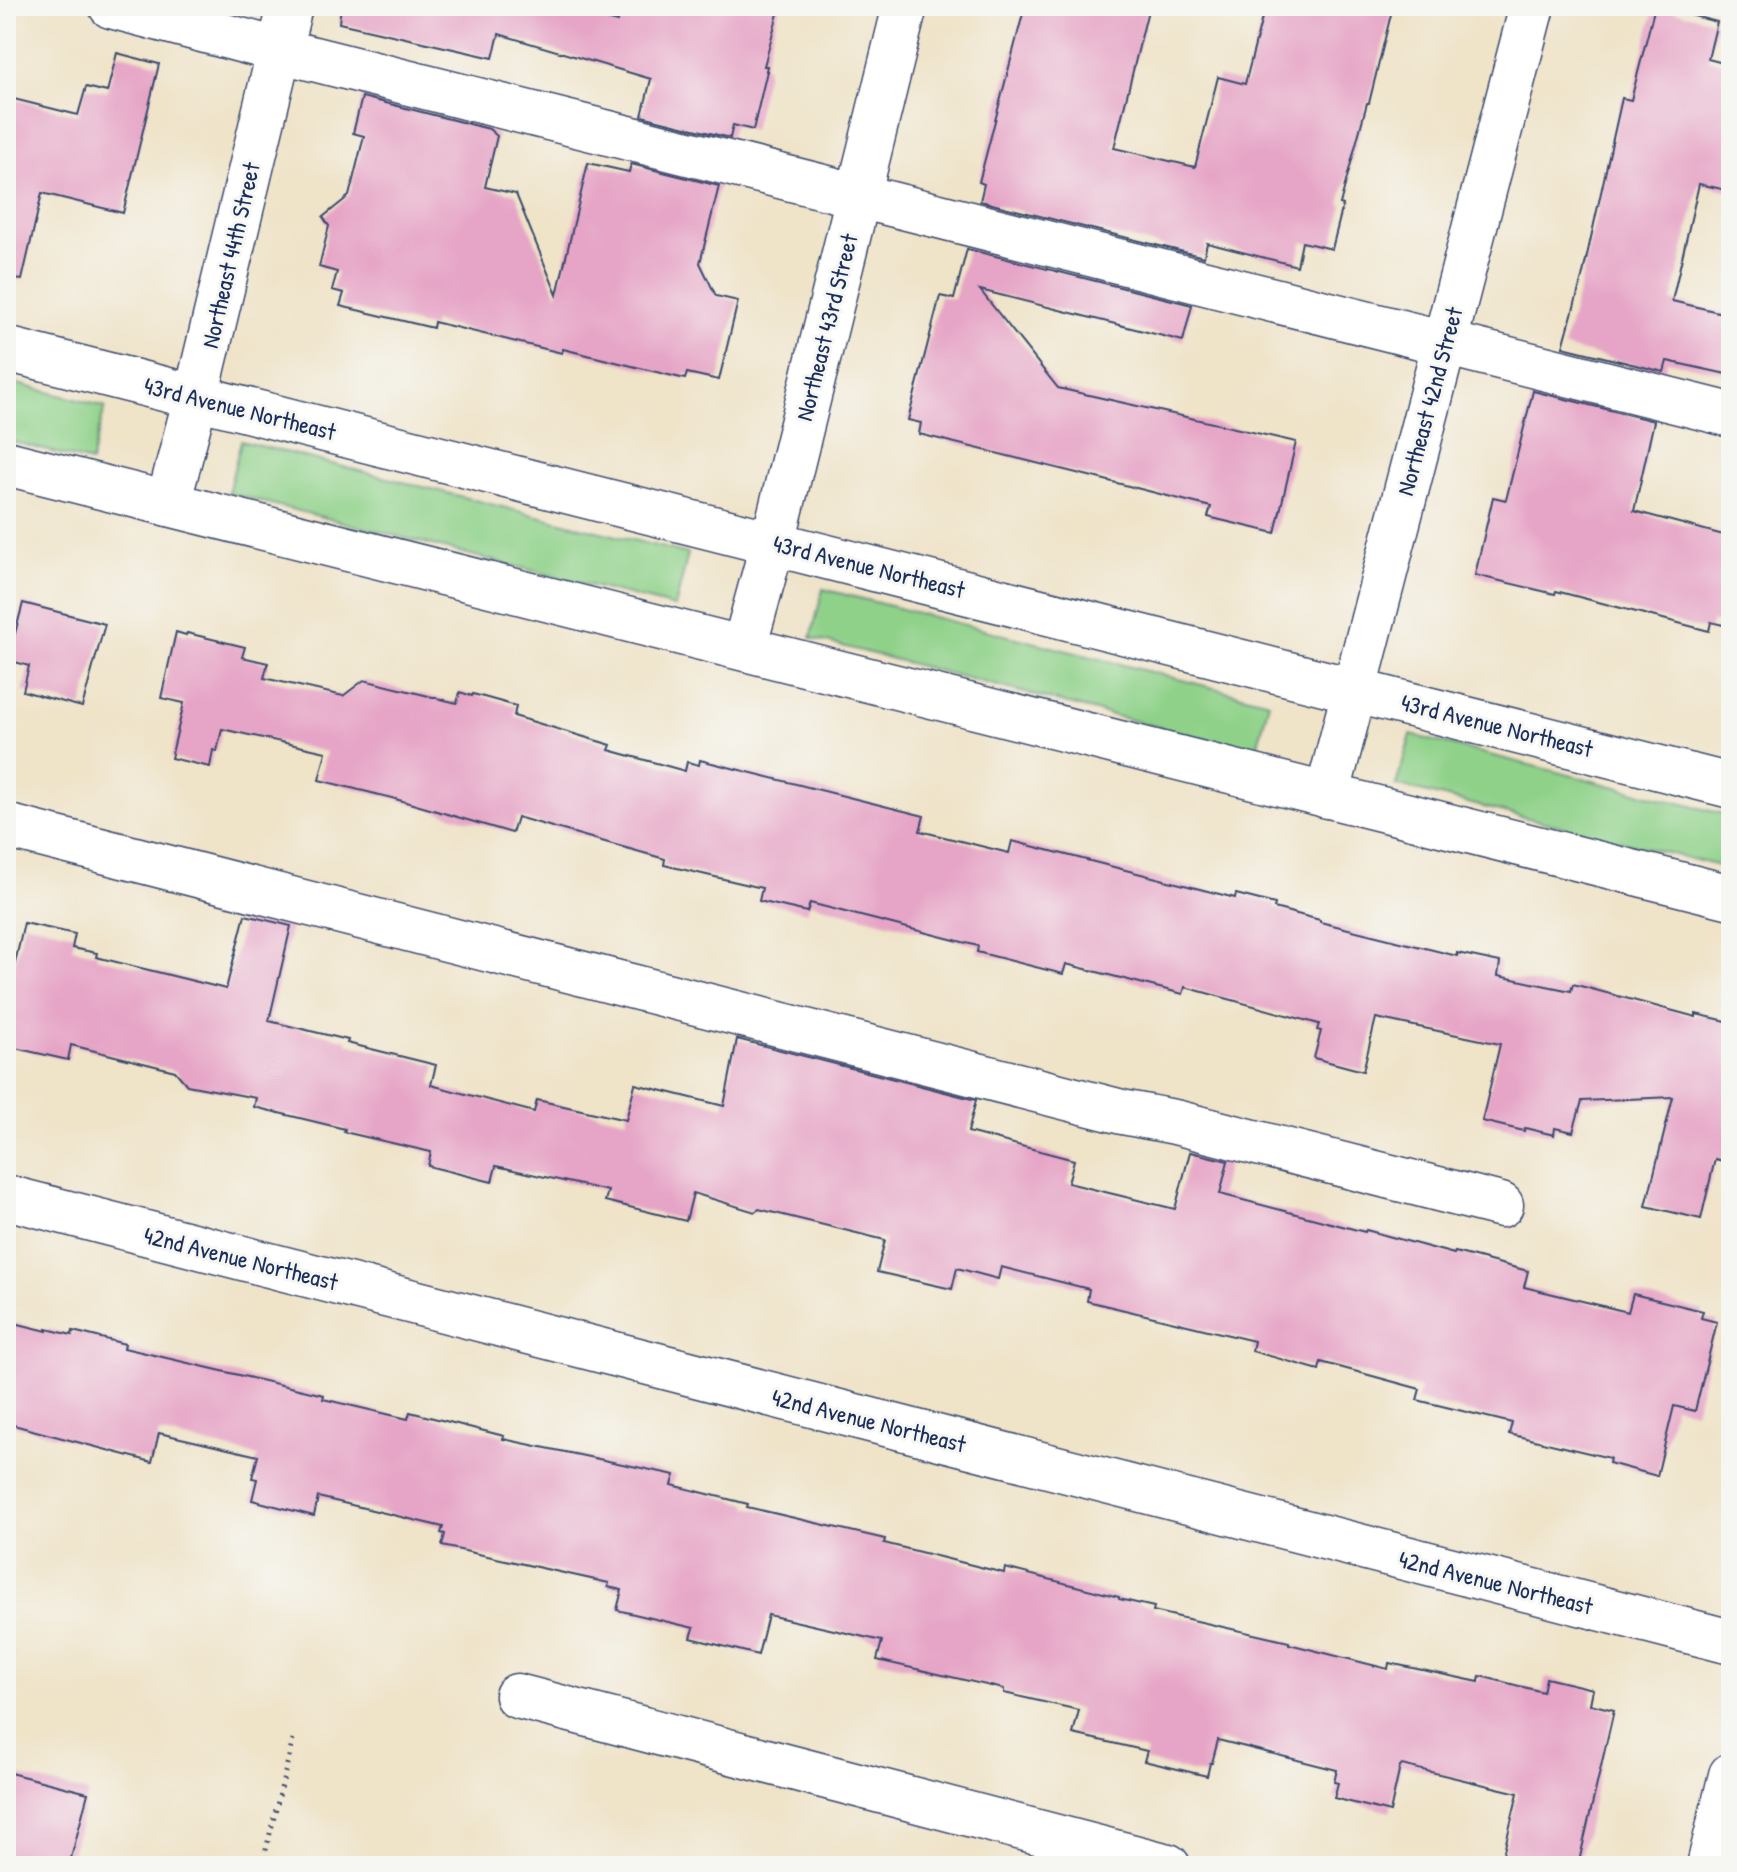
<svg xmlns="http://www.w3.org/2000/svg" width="1737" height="1872" viewBox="0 0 1737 1872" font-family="'Patrick Hand',sans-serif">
<rect width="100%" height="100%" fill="#f6f6f2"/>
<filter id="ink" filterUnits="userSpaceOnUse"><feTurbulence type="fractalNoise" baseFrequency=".0125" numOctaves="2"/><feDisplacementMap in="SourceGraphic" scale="16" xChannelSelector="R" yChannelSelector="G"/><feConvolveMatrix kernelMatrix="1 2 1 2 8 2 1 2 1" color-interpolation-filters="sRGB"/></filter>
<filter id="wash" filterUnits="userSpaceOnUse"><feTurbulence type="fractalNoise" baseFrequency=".006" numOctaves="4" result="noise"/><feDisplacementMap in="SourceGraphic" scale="32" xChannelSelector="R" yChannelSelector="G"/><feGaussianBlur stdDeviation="1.8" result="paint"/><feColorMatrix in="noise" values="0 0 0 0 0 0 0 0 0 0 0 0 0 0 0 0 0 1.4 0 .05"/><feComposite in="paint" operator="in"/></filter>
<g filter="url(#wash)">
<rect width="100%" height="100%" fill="#efe3c8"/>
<g fill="#8fd189" stroke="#558074" stroke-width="2">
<path d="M6,381L105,407L91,462L6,440Z"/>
<path d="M241,441L688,554L675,607L228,493Z"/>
<path d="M823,589L1269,702L1256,752L811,638Z"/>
<path d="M1411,735L1731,816V869L1396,785Z"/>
</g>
<g id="blocks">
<g fill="#e6a4c6">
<path d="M341,6H557L617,22L621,6H780L764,66H767L766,71H767L753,130L733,125L730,138L642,116L651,79L499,34L493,58L339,23Z"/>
<path d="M1025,6H1149L1114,148L1195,167L1218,77L1245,84L1265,6H1393L1369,103H1367L1340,204L1343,205L1332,249L1302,242L1297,266L1207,243L1204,257L980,201L984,184L979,182Z"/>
<path d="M1655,6L1717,22L1708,59L1731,65V191L1699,184L1672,301L1731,315V375L1667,361L1664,372L1563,347L1582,278L1622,98L1631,100Z"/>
<path d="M117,53L159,64L123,213L42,193L22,280L6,278V97L78,115L86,87L107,92Z"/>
<path d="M362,97L489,129L497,136L485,187L516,194L557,295L588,163L629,172L631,164L719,186L700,263L716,296L738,301L719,380L687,373L685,379L563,349L562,353L434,322L433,328L340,306L344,293L332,290L337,272L319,267L329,226L323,217L349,196L364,136L353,133Z"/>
<path d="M967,249L1192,305L1183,341L980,290L1058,388L1296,442L1275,533L1208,517L1211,507L1097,478L919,434L921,423L908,420L940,296L954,299Z"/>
<path d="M1533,391L1654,421L1634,511L1731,537V627L1711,622L1709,631L1556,591L1555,594L1475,575L1493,497L1506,500Z"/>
<path d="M23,603L105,624L82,707L23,691L29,666L8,660Z"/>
<path d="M176,632L186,635L187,633L245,647L242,657L268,663L264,678L343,696L364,680L457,703L460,692L472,696L473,694L516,706L514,716L611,745L609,750L685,771L687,762L699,765L700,760L924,816L920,831L1009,853L1012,841L1235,898L1236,894L1275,904L1274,908L1320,920V922L1457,956V953L1500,962L1498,976L1571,991L1573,984L1696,1017V1014L1731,1022V1163L1715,1159L1701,1219L1646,1206L1673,1097L1582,1101L1573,1132L1555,1128L1554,1135L1525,1128L1524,1131L1482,1121L1500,1044L1376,1018L1363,1071L1314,1058L1321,1031L1317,1030L1319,1024L1185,987L1183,994L1066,964L1063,974L977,952L978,946L810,903L807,912L759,901L762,888L664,865L665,859L517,817L512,833L392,798L319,780L326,752L222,729L217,751L213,750L210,767L171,758L184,703L161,698Z"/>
<path d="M245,915L291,926L269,1021L348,1040L347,1043L436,1065L431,1085L534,1112L537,1100L626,1120L635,1084L724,1106L737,1039L976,1100L968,1132L1074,1160L1068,1183L1175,1209L1190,1152L1228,1161L1220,1194L1365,1232L1366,1230L1454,1254L1455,1252L1528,1271L1524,1287L1628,1312L1633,1294L1703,1311L1701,1318L1717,1322L1695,1411L1674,1406L1657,1476L1609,1463L1610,1458L1509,1434L1512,1423L1417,1400L1420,1389L1321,1362L1319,1370L1252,1351L1254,1341L1087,1301L1089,1289L1001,1267L998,1279L957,1268L952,1289L877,1272L885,1240L759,1209L755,1212L693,1193L686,1221L605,1201L608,1191L496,1166L492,1182L428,1166L431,1152L344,1132L345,1129L254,1107L256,1098L187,1085L175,1071L71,1045L68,1060L6,1046V1003L24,923L75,934L72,948L97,953L96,957L226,989Z"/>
<path d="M6,1321L47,1331V1329L72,1335L73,1331L125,1344L124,1348L324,1395L323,1399L408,1419L410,1412L504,1436L503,1439L675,1475L672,1485L748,1504L747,1507L885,1539L884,1543L1004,1573L1005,1568L1119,1597V1599L1154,1607L1153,1611L1289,1642V1644L1388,1669L1389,1663L1479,1682L1480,1676L1543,1692L1546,1678L1593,1689L1590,1704L1614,1710L1578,1866H1550L1503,1855L1518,1793L1402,1765L1400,1767L1390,1812L1334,1798L1338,1783L1334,1782L1337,1770L1218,1740L1212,1763H1210L1207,1776L1144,1761L1147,1751L1073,1734L1079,1710L1004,1693V1689L877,1660L882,1641L768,1615L758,1655L691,1638L694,1628L617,1610L622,1590L608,1587L609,1583L442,1546L445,1534L441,1533L443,1527L318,1497L314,1516L252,1500L257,1479L252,1478L258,1456L159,1433L152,1462L6,1423Z"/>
<path d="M6,1772L88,1793L69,1866H6Z"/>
</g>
</g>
</g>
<g filter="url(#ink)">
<use href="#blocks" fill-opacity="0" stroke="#3b4a6e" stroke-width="2"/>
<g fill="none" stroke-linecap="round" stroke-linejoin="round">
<defs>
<g id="minor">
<path d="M111,6L278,50L1731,415"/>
<path d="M6,349L1731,786"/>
<path d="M6,463L1731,897"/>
<path d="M168,504L196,397L290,6"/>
<path d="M744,648L773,542L905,6"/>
<path d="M1327,796L1532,6"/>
<path d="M6,826L1122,1112L1175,1122L1501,1205"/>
<path d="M6,1197L1731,1642"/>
<path d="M517,1696L1168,1866"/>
<path d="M1709,1866L1731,1775"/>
</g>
</defs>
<use href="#minor" stroke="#3b4a6e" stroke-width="47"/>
<g stroke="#3b4a6e" stroke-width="5" stroke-dasharray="2 6" stroke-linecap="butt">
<path d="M262,1866L293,1740"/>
<path d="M605,1866L608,1853"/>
</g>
<use href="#minor" stroke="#fff" stroke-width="44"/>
</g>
</g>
<g text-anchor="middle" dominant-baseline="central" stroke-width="6" stroke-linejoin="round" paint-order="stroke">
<g font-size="24" fill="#1b2f5e" stroke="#f6f6f2">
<text transform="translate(230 255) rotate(-77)">Northeast 44th Street</text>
<text transform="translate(826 327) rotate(-76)">Northeast 43rd Street</text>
<text transform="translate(1429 401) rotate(-75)">Northeast 42nd Street</text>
<text transform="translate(240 408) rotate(14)">43rd Avenue Northeast</text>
<text transform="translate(869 566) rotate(14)">43rd Avenue Northeast</text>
<text transform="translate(1497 725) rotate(14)">43rd Avenue Northeast</text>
<text transform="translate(241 1258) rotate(14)">42nd Avenue Northeast</text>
<text transform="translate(869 1420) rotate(14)">42nd Avenue Northeast</text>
<text transform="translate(1496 1582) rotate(14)">42nd Avenue Northeast</text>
</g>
</g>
<rect width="1737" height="1872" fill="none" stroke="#f6f6f2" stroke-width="32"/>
</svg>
